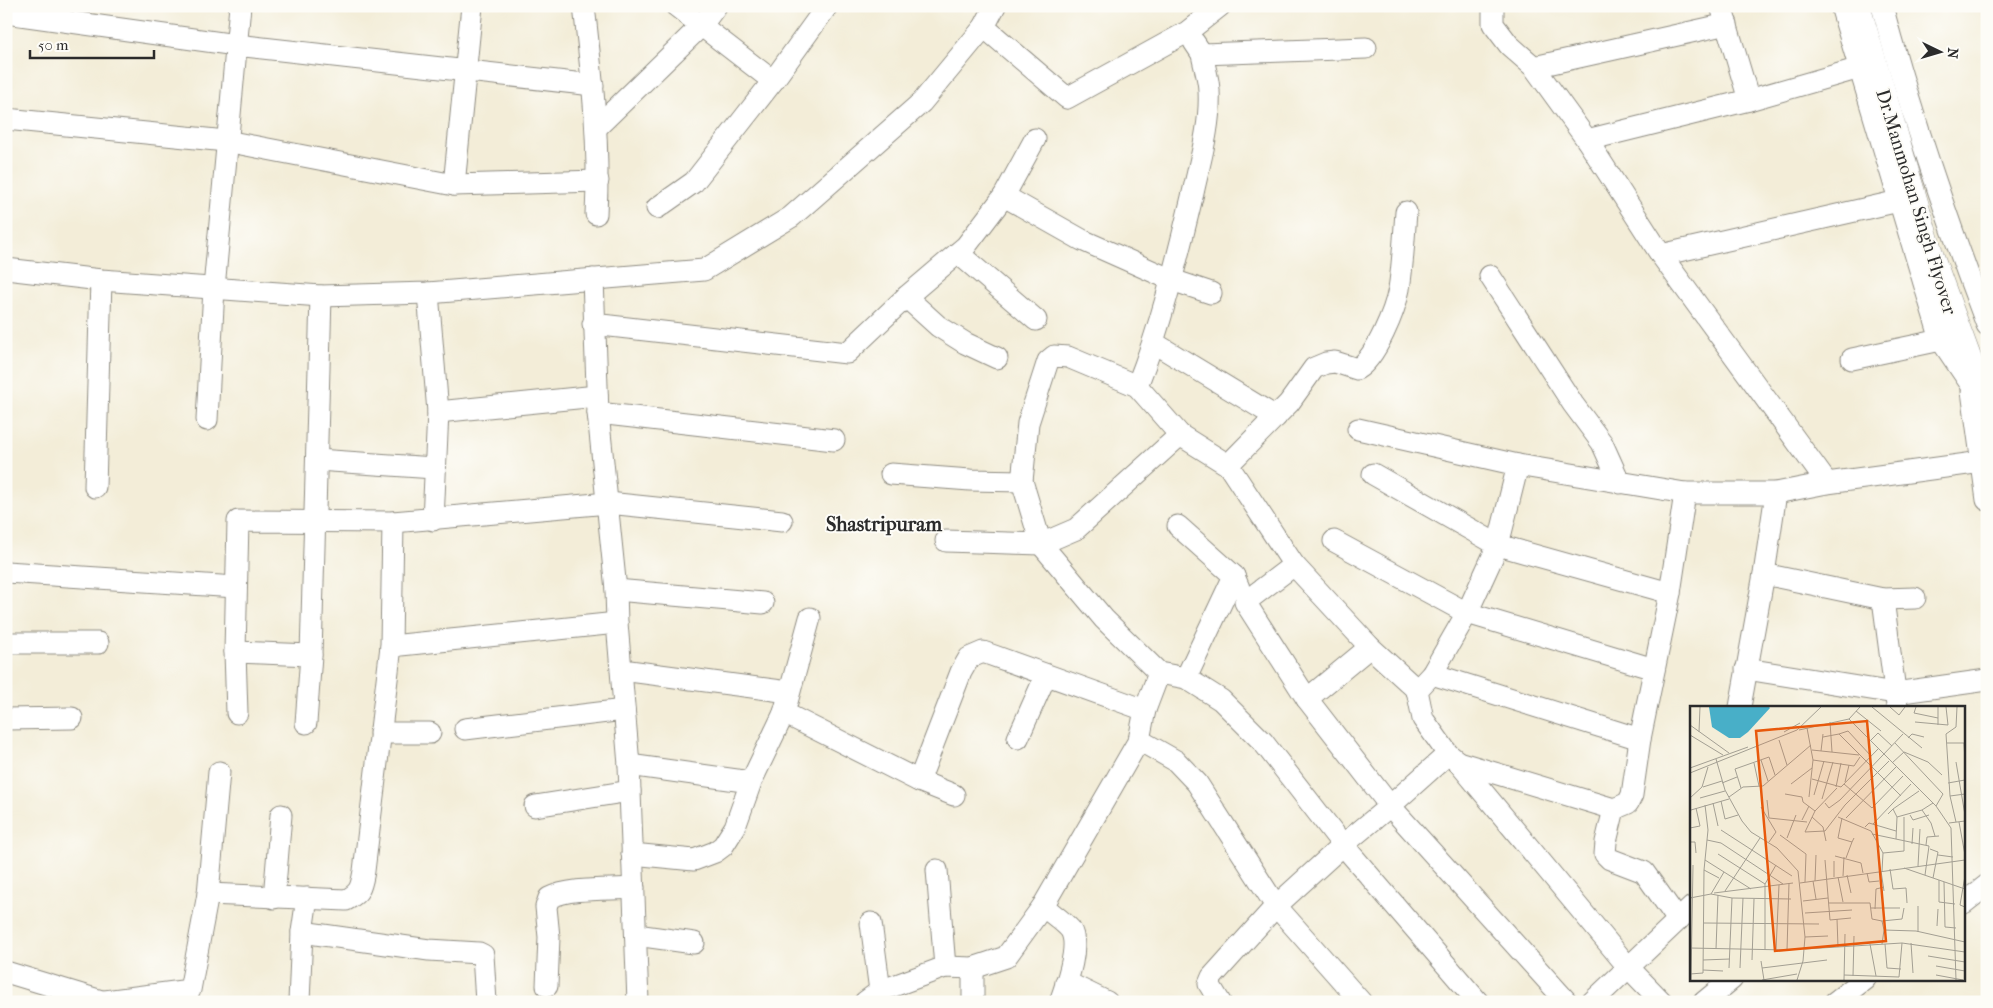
<svg xmlns="http://www.w3.org/2000/svg" width="1993" height="1008" viewBox="0 0 1993 1008" font-family="'IM FELL French Canon',serif">
<rect width="100%" height="100%" fill="#fdfcf7"/>
<filter id="ink" filterUnits="userSpaceOnUse"><feTurbulence type="fractalNoise" baseFrequency=".02" numOctaves="2"/><feDisplacementMap in="SourceGraphic" scale="10" xChannelSelector="R" yChannelSelector="G"/><feConvolveMatrix kernelMatrix="1 2 1 2 8 2 1 2 1" color-interpolation-filters="sRGB"/></filter>
<filter id="wash" filterUnits="userSpaceOnUse"><feTurbulence type="fractalNoise" baseFrequency=".0096" numOctaves="4" result="noise"/><feDisplacementMap in="SourceGraphic" scale="20" xChannelSelector="R" yChannelSelector="G"/><feGaussianBlur stdDeviation="1.12" result="paint"/><feColorMatrix in="noise" values="0 0 0 0 0 0 0 0 0 0 0 0 0 0 0 0 0 1.4 0 .05"/><feComposite in="paint" operator="in"/></filter>
<g filter="url(#wash)">
<rect width="100%" height="100%" fill="#f3edd8"/>
</g>
<g filter="url(#ink)">
<g fill="none" stroke-linecap="round" stroke-linejoin="round">
<defs>
<g id="minor">
<path d="M584,6C592,76 600,144 596,214"/>
<path d="M676,6L773,81"/>
<path d="M1493,6V24L1509,45L1534,67L1587,140L1661,255L1827,483"/>
<path d="M1841,6L1941,340L1987,408"/>
<path d="M1882,6C1911,114 1947,220 1987,325"/>
<path d="M6,13L236,45L593,85"/>
<path d="M984,27L1067,98L1187,32L1220,6"/>
<path d="M1194,42L1202,54L1366,48"/>
<path d="M1534,67L1727,24"/>
<path d="M1749,100L1860,68"/>
<path d="M6,119L226,141L454,185L598,181"/>
<path d="M597,127L702,25L716,6"/>
<path d="M1587,140L1749,100L1721,6"/>
<path d="M454,185L472,6"/>
<path d="M1004,196L1082,240L1172,280L1211,293"/>
<path d="M657,208L694,182L773,81L827,6"/>
<path d="M958,253L1036,320"/>
<path d="M1661,255L1899,201"/>
<path d="M6,269L101,280L321,296L428,293L704,270L791,217L922,102L984,27L995,6"/>
<path d="M1490,276L1573,404L1602,443L1620,483"/>
<path d="M593,279L598,413L616,590L617,623L629,765L638,1002"/>
<path d="M428,293L438,412L433,520"/>
<path d="M906,297L938,326L965,343L997,358"/>
<path d="M593,324L847,353L906,297L966,246L1004,196L1035,139"/>
<path d="M1154,343L1276,417"/>
<path d="M1852,359L1941,340"/>
<path d="M1137,386C1162,323 1177,259 1193,193C1200,161 1211,124 1209,91C1209,79 1204,66 1202,54"/>
<path d="M1972,391L1987,500"/>
<path d="M438,412L597,396"/>
<path d="M598,413L834,440"/>
<path d="M207,420L214,288L240,6"/>
<path d="M1358,429L1518,465L1685,493H1776L1827,483L1982,462"/>
<path d="M317,460L434,468"/>
<path d="M1228,465L1289,403L1314,368L1326,363L1335,362L1357,369C1376,358 1395,310 1399,289C1403,264 1404,237 1406,212"/>
<path d="M1518,465L1498,545L1467,613L1432,674L1417,690L1423,719L1448,754L1458,762L1629,968L1662,1002"/>
<path d="M891,474L970,480L1022,481"/>
<path d="M1373,474L1498,545L1670,593"/>
<path d="M95,487L101,280"/>
<path d="M1178,526L1234,576L1239,588"/>
<path d="M946,541L1041,544L1076,529L1180,435"/>
<path d="M1334,541L1467,613L1654,669"/>
<path d="M1294,565L1245,602L1307,699L1390,806L1567,1002"/>
<path d="M6,572L236,587"/>
<path d="M1764,574L1883,599L1915,598"/>
<path d="M616,590L763,603"/>
<path d="M1883,599L1897,706"/>
<path d="M6,643H98"/>
<path d="M391,646L617,623"/>
<path d="M235,652L311,655"/>
<path d="M1746,669L1895,693L1987,680"/>
<path d="M622,670L789,692"/>
<path d="M1432,674L1640,739"/>
<path d="M1186,678L1234,576"/>
<path d="M1417,690L1370,647L1294,565L1228,465L1180,435L1137,386L1068,357L1054,356L1048,361L1028,423L1022,481L1041,544L1104,619L1159,673L1186,678L1221,700L1263,742L1343,845L1478,1002"/>
<path d="M1307,699L1370,647"/>
<path d="M1740,707L1764,574L1776,493"/>
<path d="M237,713L235,652L238,521L393,522L608,503L782,521"/>
<path d="M784,713L919,781"/>
<path d="M6,719L72,718"/>
<path d="M306,723L311,655L321,296"/>
<path d="M465,729L624,710"/>
<path d="M380,733H430"/>
<path d="M1018,738L1046,675"/>
<path d="M1139,740L1176,761L1197,783L1276,906L1361,1002"/>
<path d="M1458,762L1614,809L1628,803L1632,795L1640,739L1670,593L1685,493"/>
<path d="M629,765L751,782"/>
<path d="M954,795L919,781L961,672L969,658L983,652L1145,710"/>
<path d="M535,806L630,791"/>
<path d="M1614,809L1606,842L1605,854L1610,859L1644,872L1678,920"/>
<path d="M632,854L694,860L715,852L723,846L735,827L751,782L784,713L810,618"/>
<path d="M937,870L945,967"/>
<path d="M208,894L219,772"/>
<path d="M274,898L281,815"/>
<path d="M1964,903L1987,885"/>
<path d="M1043,906C1051,913 1063,921 1070,929C1081,945 1066,985 1060,1002"/>
<path d="M871,923L880,991"/>
<path d="M302,932L429,950L479,953L483,955L486,1002"/>
<path d="M636,935L694,943"/>
<path d="M6,972L105,1002"/>
<path d="M1066,982L1107,1002"/>
<path d="M547,986L549,937L546,907L549,898C570,887 609,890 634,888"/>
<path d="M105,1001L190,990L208,894L346,900C361,892 361,887 364,871L391,646L393,522"/>
<path d="M299,1002L302,932L307,898"/>
<path d="M865,1002L880,991L945,967L973,968L1006,957L1043,906L1139,740L1145,710L1159,673"/>
<path d="M973,1002V968"/>
<path d="M1220,1002L1209,984L1212,977L1276,906L1343,845L1390,806L1448,754"/>
<path d="M1592,1002L1692,907"/>
<path d="M1704,1002L1732,979"/>
<path d="M1835,1002L1865,979"/>
</g>
<path id="highway" d="M1856,6L1930,257L1973,374L1987,393"/>
</defs>
<use href="#minor" stroke="#8f8c82" stroke-width="23"/>
<use href="#highway" stroke="#8f8c82" stroke-width="29"/>
<use href="#minor" stroke="#fff" stroke-width="21"/>
<use href="#highway" stroke="#fff" stroke-width="28"/>
</g>
</g>
<g text-anchor="middle" dominant-baseline="central" stroke-width="4" stroke-linejoin="round" paint-order="stroke">
<g font-size="19" fill="#2b2b2b" stroke="#fdfcf7">
<text transform="translate(1916 202) rotate(73)">Dr.Manmohan Singh Flyover</text>
</g>
<g font-size="20" font-weight="bold" fill="#2b2b2b" stroke="#fdfcf7">
<text x="884" y="524">Shastripuram</text>
</g>
</g>
<g transform="translate(1690 706)">
<rect width="275" height="275" fill="#f3edd8"/>
<path d="M19,1H79L80,2L58,26L50,32H39L22,21Z" fill="#48afc8"/>
<path fill="none" stroke="#a39f93" stroke-width="1" d="M182,1L232,42M200,1L209,9L215,1M226,1L224,7L248,12M166,5L191,25M159,13L246,100L261,122L266,274M140,16L142,46M225,16L258,19L256,1M0,19L39,47M248,19V1M117,22L123,54L119,91M109,24L159,13L170,1M9,26L10,1M94,26L110,17M149,28L158,25L181,50M0,29L33,49M133,31L149,28L211,90M218,32L222,28L234,31M89,34L97,59M180,35L188,27L202,40M205,37L253,88L246,100M257,37H275M274,37L275,55M122,44L169,49M131,45L133,28M26,53L35,84L52,115L61,126L87,142L108,165L115,231L113,255L107,274M71,54L78,75M123,54L164,60L170,51M266,56L275,109M64,57L69,80M202,57L214,46L238,56L252,69M0,62L58,41M0,67L107,24L131,1M122,73L151,81L188,43M155,76L159,59M32,77L47,71M258,77L275,74M101,78L122,62M154,78L182,102L213,70M13,81L32,75M146,81L151,57M51,82L45,63L79,51L85,69M147,82L125,105L115,126L135,125L155,99L199,55M95,88L112,91L113,96L125,105M124,89L134,55M260,90L275,88M39,91L53,81L73,80L121,39M0,92L12,81L18,61M10,92L35,85M132,93L143,56M77,94L79,112M31,95L35,113L48,109M23,97L28,120M135,97L139,102L150,94L213,28M71,101L86,126L79,136M203,103L229,85M1,104L39,93M232,104L241,117L245,130M198,108L203,103L207,111L206,133M220,109L223,114L239,109M122,111L133,121L136,135M148,111L181,125L193,147M207,111L232,104L243,97M79,112L117,116M152,112L148,132L162,136L164,132M156,112L206,61M112,114L119,100M266,116L260,90L256,28L266,21L267,1M269,116L275,149M259,117L275,115M183,118L221,78M175,121L179,117L206,125M0,122L10,120L6,102M31,124L102,170M182,128L239,140L235,169M90,129L116,148L115,176M97,132L106,109M17,134L31,137L93,178M0,136H5L6,147M222,138L223,122M236,139L237,131L249,130M240,143L248,146L243,172M28,148L75,178V244M248,149L263,151M145,150L171,157L173,167M156,152L162,136M15,154L61,183M135,154L140,214L161,212M144,155V171M228,160L230,123M214,162L275,183M200,163L203,183L216,182L217,197M14,164L29,172M191,165L194,185M192,165L193,147L214,145V111M177,167L179,176L189,175M157,169L161,187M153,170L154,151M275,170L270,199L275,201M148,171L153,196M249,174V196L265,198M123,175L126,193M125,175L126,149M254,176L255,221L266,222M110,177L275,154M75,178L86,159M35,185L70,132M24,187L103,177M21,188L34,166M0,192L21,188L42,192L101,193M113,195L138,192M139,197H180L182,213L192,215L194,224M181,202H210M185,203L186,183L194,181M115,207L162,204M147,213L148,241M192,215L212,213L214,202M14,217L129,218M247,220L248,203M228,226V200M115,231L138,230M221,237L223,267M180,238L186,270M192,238L194,224L226,225L275,236M195,238L197,262L211,263M0,242L97,244L99,177M26,243L28,189M115,243L212,237L275,246M86,244L89,179M238,250L275,256M13,254L40,253M62,254L64,193M71,255L74,274M246,260L275,265M39,262L42,192M50,262L53,192M72,262L137,254M13,264L33,265M0,268L13,267L14,164L18,124L15,99M154,269L209,271L212,237M246,269L273,274M163,270L164,230M1,274L3,159M72,274L107,268M154,274L155,228"/>
<path fill="#e8590c" fill-opacity="0.15" stroke="#e8590c" stroke-width="2.5" d="M177,15L196,235L85,245L66,25Z"/>
<rect width="275" height="275" fill="none" stroke="#2b2b2b" stroke-width="2.5"/>
</g>
<rect width="1993" height="1008" fill="none" stroke="#fdfcf7" stroke-width="25"/>
<g transform="translate(1940 52) rotate(95)" stroke="#fdfcf7" stroke-width="4" paint-order="stroke">
<path d="M0-4L9 19L0 12L-9 19Z" fill="#2b2b2b"/>
<text y="-8" font-size="14" font-weight="bold" text-anchor="middle" fill="#2b2b2b">N</text>
</g>
<path d="M30 50v8h124v-8" fill="none" stroke="#2b2b2b" stroke-width="2.5"/>
<text x="38" y="50" font-size="15" fill="#2b2b2b" stroke="#fdfcf7" stroke-width="4" paint-order="stroke">50 m</text>
</svg>
